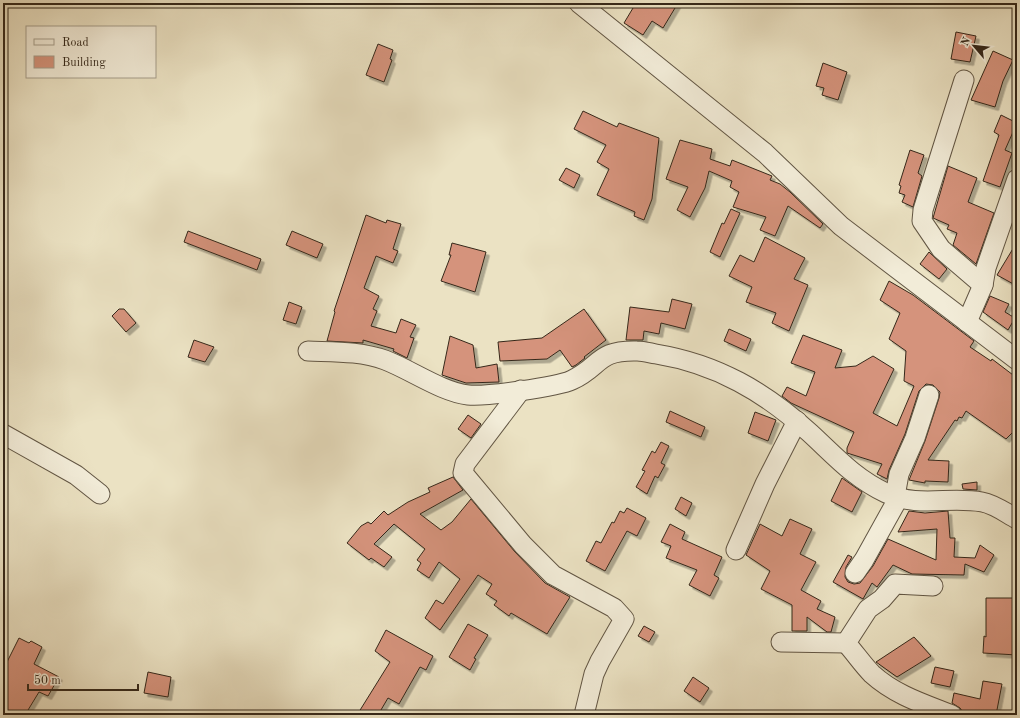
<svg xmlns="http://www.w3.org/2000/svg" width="1020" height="718" viewBox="0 0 1020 718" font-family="'Old Standard TT',serif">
<defs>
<filter id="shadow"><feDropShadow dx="3.5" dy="3.5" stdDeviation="0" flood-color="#0004"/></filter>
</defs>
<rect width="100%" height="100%" fill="#ebe2c3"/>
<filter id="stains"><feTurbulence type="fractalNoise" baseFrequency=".005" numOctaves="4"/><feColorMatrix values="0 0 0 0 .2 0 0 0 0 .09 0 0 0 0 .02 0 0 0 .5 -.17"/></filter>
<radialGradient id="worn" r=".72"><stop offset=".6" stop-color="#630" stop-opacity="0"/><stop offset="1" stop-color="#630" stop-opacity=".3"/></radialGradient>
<g fill="#d5937b" stroke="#35281a" filter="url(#shadow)">
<path d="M636,3H678L663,28L652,21L643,35L624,23Z"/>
<path d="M956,32L976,36L970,62L951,59Z"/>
<path d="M378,44L393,50L390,59L392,60L384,82L366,75Z"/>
<path d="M993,51L1013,60L1003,81L995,107L971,100Z"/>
<path d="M823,63L847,72L838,100L822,95L824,88L816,86Z"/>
<path d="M583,111L617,127L619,123L659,138L652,199L644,220L634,216L635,212L597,195L609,169L597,162L606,145L574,129Z"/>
<path d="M1001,115L1017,123L1005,150L1012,153L1000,187L983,181L999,135L994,132Z"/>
<path d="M680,140L712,149L710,159L730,166L732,160L772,176L770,180L780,184L790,192L823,224L820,228L788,206L775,236L760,230L766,217L733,207L739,192L730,187L732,181L709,171L705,188L690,217L677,210L688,187L666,179Z"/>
<path d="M910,150L924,155L918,173L922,176L913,207L902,202L905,195L899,193L901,186L899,185Z"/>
<path d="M948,166L977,178L968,202L994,213L976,264L953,245L957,233L947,229L949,225L933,218Z"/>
<path d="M566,168L580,175L574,188L559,180Z"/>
<path d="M731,209L740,213L720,257L710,252L722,223L724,224Z"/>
<path d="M366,215L386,223L387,220L401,224L393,249L398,251L393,263L376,256L364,288L379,296L373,309L377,311L371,326L396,333L401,319L416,325L410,337L414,338L407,358L393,351L394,349L363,340V343L327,341L335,312L334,311Z"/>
<path d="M188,231L261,259L257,270L184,242Z"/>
<path d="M292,231L323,244L317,258L286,245Z"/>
<path d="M765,237L805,258L794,279L808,285L789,331L772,323L776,313L746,302L752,287L729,276L740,255L754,262Z"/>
<path d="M1017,242V286L997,275Z"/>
<path d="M452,243L486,252L475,292L441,281L451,255H449Z"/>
<path d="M929,252L947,269L939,279L920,264Z"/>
<path d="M889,281L913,295L974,341L970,347L991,361L992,359L1017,378V428L1006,439L966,411L962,418L959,417L957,421L955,420L928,460L949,461L948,482L925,481V483L909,480L925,441L939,398L940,392L933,385L926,384L919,391L905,434L889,470L887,479L877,474L882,464L847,453V448L854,432L791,403L782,396L787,387L806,396L815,372L791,363L803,335L842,350L835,368L856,366L873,356L894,369L873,413L897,426L914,386L904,381L906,351L889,339L900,313L880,300Z"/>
<path d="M990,296L1009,304L1005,312L1015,318L1008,330L983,312Z"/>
<path d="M672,299L692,304L685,329L661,323L659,334L644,331L643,340H626L630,307L669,312Z"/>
<path d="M289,302L302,307L296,324L283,320Z"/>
<path d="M119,309H124L136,323L126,332L112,316Z"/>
<path d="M584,309L606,340L584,357L585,358L576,365L572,367L560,350L547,359L500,361L498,342L542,338Z"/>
<path d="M729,329L751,339L746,351L724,341Z"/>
<path d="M450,336L473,345L476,368L497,364L499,382L466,383L442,375Z"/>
<path d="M194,340L214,347L205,362L188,357Z"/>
<path d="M670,411L705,427L701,437L666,422Z"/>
<path d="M755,412L776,420L768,441L748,433Z"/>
<path d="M468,415L481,424L471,438L458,429Z"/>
<path d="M661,442L669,446L661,463L665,465L658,478L655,476L647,494L636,487L645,471L642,470L652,451L655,453Z"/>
<path d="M453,477L463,490L420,514L441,530L452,522L471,499L515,552L545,583L570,597L547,634L511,613L509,616L494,605L497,601L486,594L492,584L478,575L440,630L425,618L436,600L443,604L460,579L439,562L429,578L417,570L421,563L417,560L425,549L394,524L374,544L392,557L384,567L371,558L369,560L347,543L361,526L368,522L371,524L384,511L388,515L408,502L430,492L428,488Z"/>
<path d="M842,478L862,492L852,512L831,501Z"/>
<path d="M977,482V490L963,489L962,484Z"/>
<path d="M681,497L692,503L686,516L675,509Z"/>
<path d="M627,508L646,518L637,536L627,531L605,571L586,561L596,541L601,543L612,522L614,523L620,511L624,513Z"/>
<path d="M909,511L925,513L948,511L950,538H955L954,557L975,558L980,545L994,555L984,572L965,564L964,575L912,574L893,565L877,587L872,583L863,599L833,582L848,555L852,557L846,567L845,577L848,582L854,584L860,583L873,566L888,539L936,560L937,529L898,532Z"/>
<path d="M790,519L812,529L800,554L816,562L801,590L821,601L817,609L835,617L831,632H827L807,617V631H792V605L761,589L770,571L746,555L760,524L782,536Z"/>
<path d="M670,524L685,532L682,539L722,557L714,575L719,578L710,596L689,585L697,570L666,558L671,546L661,542Z"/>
<path d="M986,598H1017V655L983,653L984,636L986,637Z"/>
<path d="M468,624L488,635L474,658L476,659L470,670L449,657Z"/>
<path d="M644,626L655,632L649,642L638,636Z"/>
<path d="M386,630L433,656L426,670L420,667L399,704L388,698L378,715H357L390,662L375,651Z"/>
<path d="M914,637L931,656L897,677L876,662Z"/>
<path d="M19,638L29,643L31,641L42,647L34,664L59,677L48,696L39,692L25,715H10L3,711V670Z"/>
<path d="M935,667L954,671L950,687L931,683Z"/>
<path d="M148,672L171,677L168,697L144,693Z"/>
<path d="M693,677L709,688L700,702L684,691Z"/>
<path d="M983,681L1002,684L996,715H980L962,711L960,708L952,703L954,693L980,699Z"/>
</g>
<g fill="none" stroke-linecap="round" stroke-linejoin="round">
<defs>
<g id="minor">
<path d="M579,3L765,153L841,226L1017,360"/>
<path d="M964,80L923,210L922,221L941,249L983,285L967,322"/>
<path d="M983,285L986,268L1017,179"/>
<path d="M308,351C334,352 361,351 385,360C411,370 442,392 468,395C484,397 557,387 572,380C602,366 596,350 637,351C644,351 650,353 656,354C717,364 765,392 810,433C835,456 854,478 886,493C918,508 949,496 982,502C994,504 1006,513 1017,519"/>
<path d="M521,390L465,464L463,473L523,545L553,575L614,608L624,619L600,661L594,674L584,715"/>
<path d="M3,434L76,475L100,494"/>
<path d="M895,496L899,474L915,438L929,395"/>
<path d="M736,550L765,484L797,421"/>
<path d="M855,573L864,560L899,497"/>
<path d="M933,586L895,584L882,599L868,609L846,643C855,653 863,665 872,674C895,695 924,704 952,715"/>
<path d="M781,642L846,643"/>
</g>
</defs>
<use href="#minor" stroke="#625644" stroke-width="21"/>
<use href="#minor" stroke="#f2ecd8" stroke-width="19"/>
</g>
<rect width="1020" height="718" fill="none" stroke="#ebe2c3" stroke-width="16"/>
<rect x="4" y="4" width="1012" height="710" fill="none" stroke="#35281a" stroke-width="2"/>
<rect x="8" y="8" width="1004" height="702" fill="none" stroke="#35281a"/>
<rect x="26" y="26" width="130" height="52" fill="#f2ecd8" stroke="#a69e8c"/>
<rect x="34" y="39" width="20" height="6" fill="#f2ecd8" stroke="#a69e8c"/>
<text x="62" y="46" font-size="12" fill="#35281a">Road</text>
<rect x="34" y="56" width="20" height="12" fill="#d5937b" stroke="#a69e8c"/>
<text x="62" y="66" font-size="12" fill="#35281a">Building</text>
<g transform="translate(974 46) rotate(298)" stroke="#f2ecd8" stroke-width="3" paint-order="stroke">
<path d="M0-3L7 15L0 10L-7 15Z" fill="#35281a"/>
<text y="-6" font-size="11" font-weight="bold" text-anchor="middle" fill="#35281a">N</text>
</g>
<path d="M28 684v6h110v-6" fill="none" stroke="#35281a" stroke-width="2"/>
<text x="34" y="684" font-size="12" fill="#35281a" stroke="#f2ecd8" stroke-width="3" paint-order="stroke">50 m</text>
<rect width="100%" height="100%" filter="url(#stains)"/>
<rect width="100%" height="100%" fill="url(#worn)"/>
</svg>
